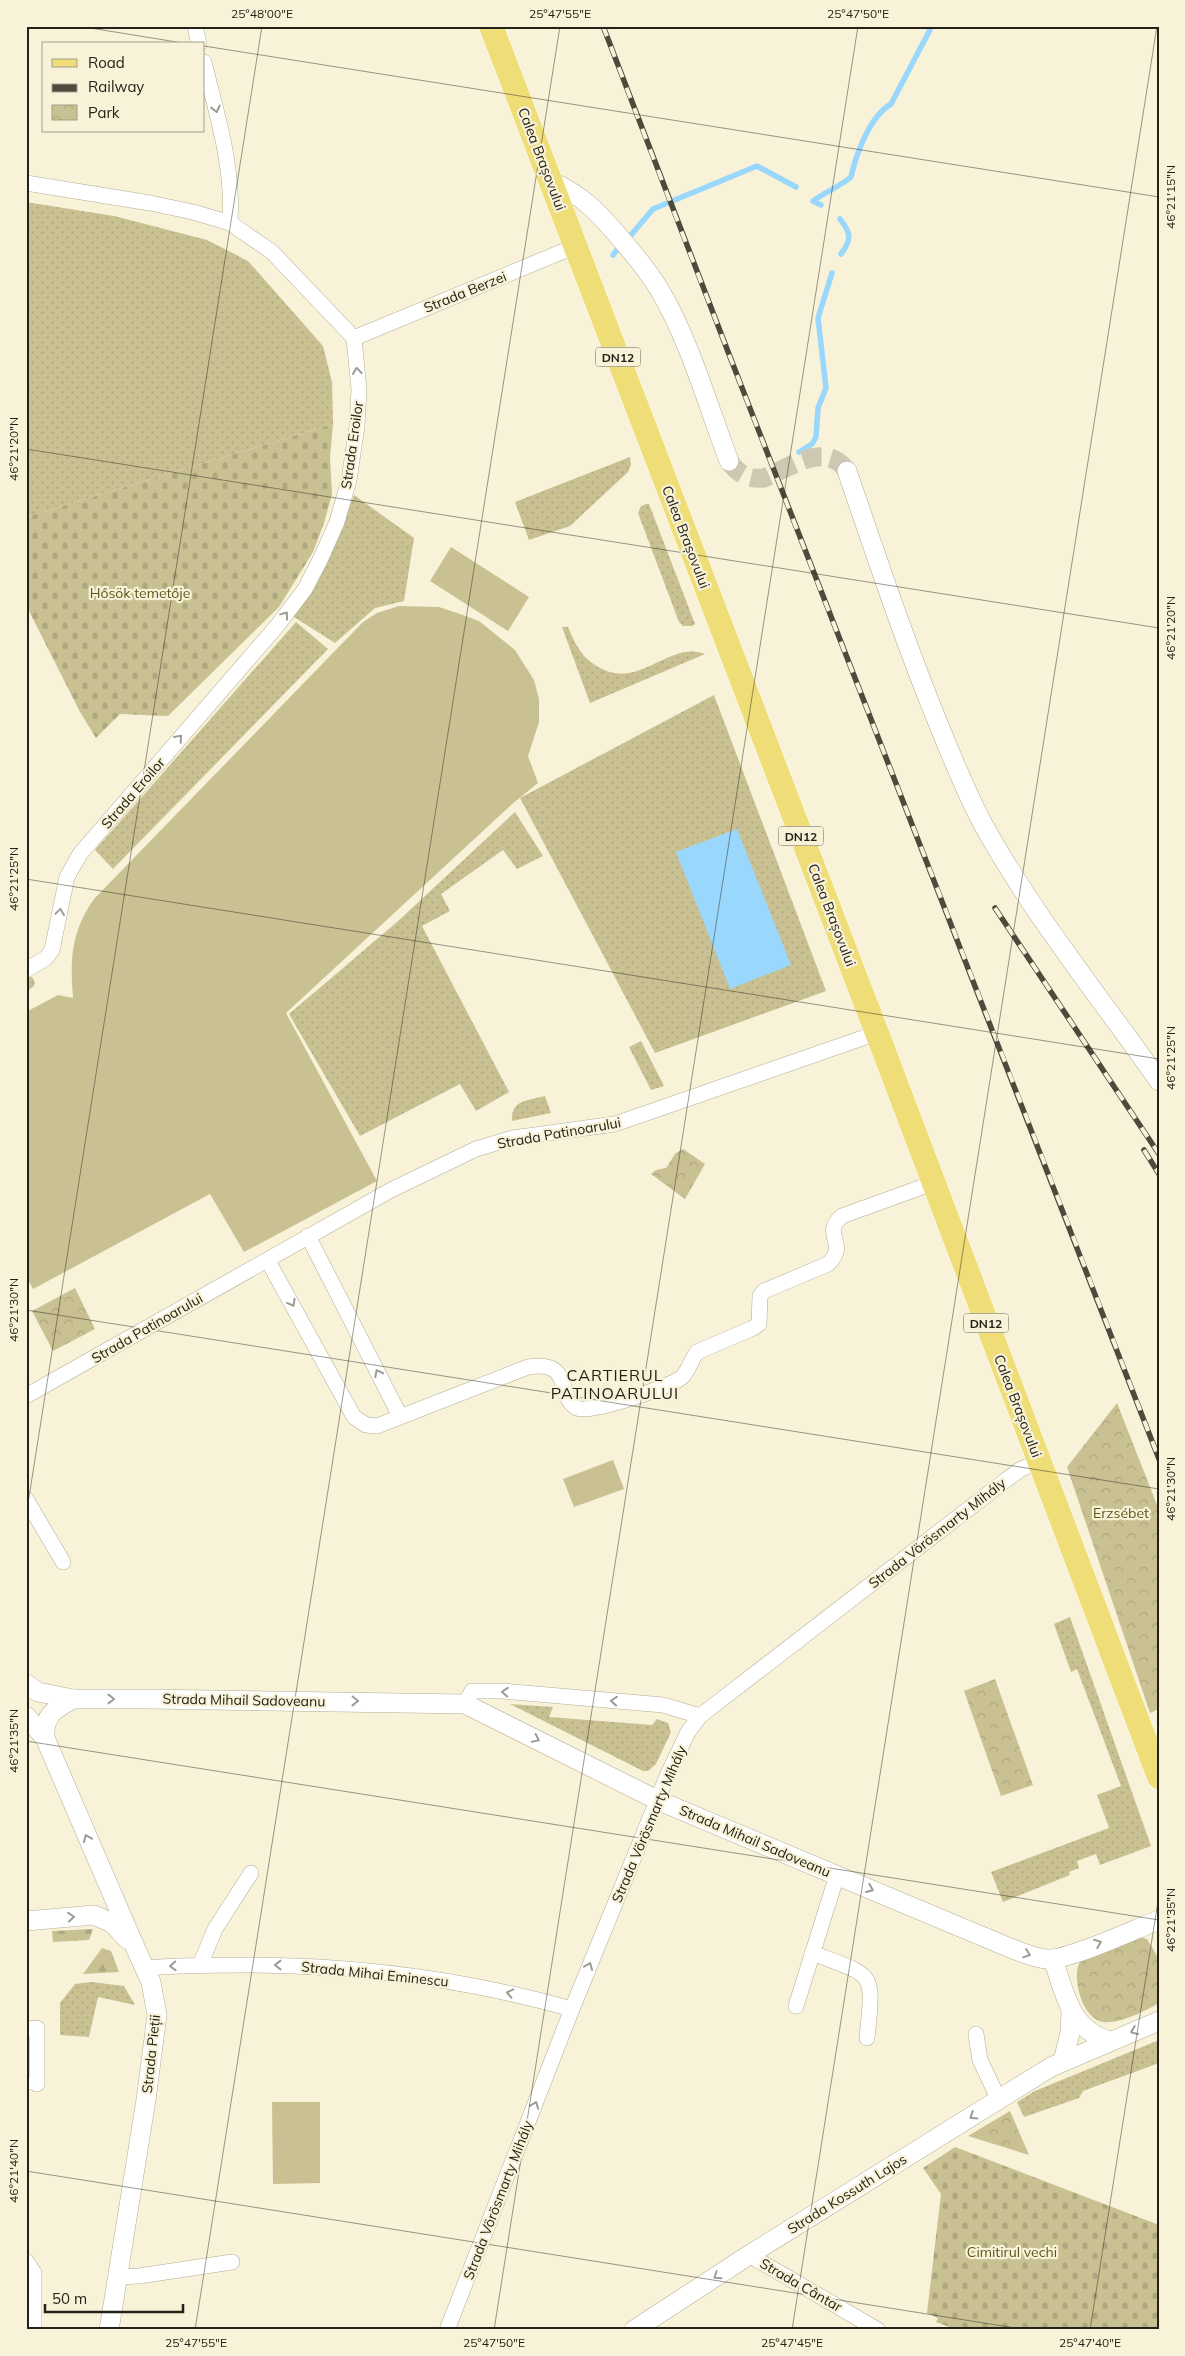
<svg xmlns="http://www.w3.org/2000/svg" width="1185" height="2356" viewBox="0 0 1185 2356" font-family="Mulish,sans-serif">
<defs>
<pattern id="grass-dots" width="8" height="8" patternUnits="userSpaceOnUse" patternTransform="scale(1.25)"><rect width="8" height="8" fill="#cac193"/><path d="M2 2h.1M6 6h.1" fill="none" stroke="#ada67e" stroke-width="1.8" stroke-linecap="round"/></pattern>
<pattern id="forest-firs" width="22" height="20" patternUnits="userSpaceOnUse" patternTransform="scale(1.25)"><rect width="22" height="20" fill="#cac193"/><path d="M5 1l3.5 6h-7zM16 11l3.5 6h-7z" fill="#ada67e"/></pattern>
<pattern id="cemetery-stones" width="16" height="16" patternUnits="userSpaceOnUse" patternTransform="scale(1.25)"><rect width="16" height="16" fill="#cac193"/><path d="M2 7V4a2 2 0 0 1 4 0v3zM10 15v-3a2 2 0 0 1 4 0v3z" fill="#ada67e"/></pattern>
<pattern id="park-crowns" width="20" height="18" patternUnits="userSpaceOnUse" patternTransform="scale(1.25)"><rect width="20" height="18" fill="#cac193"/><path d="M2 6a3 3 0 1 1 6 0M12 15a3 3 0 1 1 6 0" fill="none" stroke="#ada67e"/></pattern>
</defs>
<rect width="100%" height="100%" fill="#f7f2d8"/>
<g fill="url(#grass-dots)">
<path d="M26,202L114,216L207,240L248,261L323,346L332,382L333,424L26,517Z"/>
<path d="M630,457L631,465L628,472L570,526L529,540L515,502Z"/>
<path d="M354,495L414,538L404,601L375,608L335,643L291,615L345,518Z"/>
<path d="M646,504H649L695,624L692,626H683L679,622L638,513L641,506Z"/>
<path d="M296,622L328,649L113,869L95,850Z"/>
<path d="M562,627H568C576,646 582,658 600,668C639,690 670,640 705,654L590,703Z"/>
<path d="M714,695L826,991L655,1053L520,798Z"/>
<path d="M515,812L543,856L517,869L503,850L441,894L450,911L422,926L509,1092L476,1111L460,1084L360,1136L289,1014L397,922Z"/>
<path d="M26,977H32L35,982L34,986L26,992Z"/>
<path d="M641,1041L664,1086L651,1090L629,1047Z"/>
<path d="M545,1096L551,1113L512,1121C511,1099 528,1101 545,1096Z"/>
<path d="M1070,1617L1151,1846L1100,1865L1096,1854L1077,1861L1079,1868L1069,1872L1070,1875L1003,1902L991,1872L1109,1828L1097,1795L1121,1786L1077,1669L1071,1672L1054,1624Z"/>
<path d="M510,1704L553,1707L549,1717L652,1725L657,1719L668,1723L671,1732L656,1764L648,1771H643Z"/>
<path d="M91,1982L124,1986L135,2005L98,1997L89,2037L60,2035V2003L75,1984Z"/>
<path d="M1159,2040V2063L1083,2091L1079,2098L1024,2117L1017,2102L1035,2091Z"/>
</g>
<g fill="url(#forest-firs)">
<path d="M93,1929L89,1940L53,1942L52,1931Z"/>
<path d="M102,1948L111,1951L119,1972L83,1974Z"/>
</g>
<g fill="url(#cemetery-stones)">
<path d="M333,424L330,457L332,494L324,523L313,552L279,607L168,716L120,714L96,738L80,712L26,605V517Z"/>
<path d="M955,2147L1159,2225V2330H957L936,2322L938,2318L927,2313L941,2194L923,2168Z"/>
</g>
<g fill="url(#park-crowns)">
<path d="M683,1149L705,1164L685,1199L651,1174L656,1170L666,1168L675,1154Z"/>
<path d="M75,1288L95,1329L53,1351L32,1311Z"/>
<path d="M1117,1403L1159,1510V1709L1150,1713L1067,1467Z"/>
<path d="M995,1679L1033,1785L1001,1796L964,1691Z"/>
<path d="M1139,1937L1147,1939L1159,1959V2003C1145,2011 1120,2024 1103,2022C1085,2019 1076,1990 1077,1974C1077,1967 1080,1961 1084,1956Z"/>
<path d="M1010,2111L1029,2155L968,2136Z"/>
</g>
<g fill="#cac193">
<path d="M451,547L529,597L508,631L430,581Z"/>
<path d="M399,606L439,607L460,614L479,621L515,650L534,680L539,699V722L528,756L538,783L511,805L286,1013L377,1181L244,1252L210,1194L33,1289L26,1276V1012L58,995L73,998C70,959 71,932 94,899L363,622L377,613Z"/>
<path d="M613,1460L624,1489L574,1507L563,1479Z"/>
<path d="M272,2102H320V2183L273,2184Z"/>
</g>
<path fill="#9ad7fc" d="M737,829L791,965L730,989L676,852Z"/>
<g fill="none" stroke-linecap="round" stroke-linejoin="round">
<g stroke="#9ad7fc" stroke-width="5.5">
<path d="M821,205L813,201C825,192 839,187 851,177C856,154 870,116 891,104L932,26"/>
<path d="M840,219C851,233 852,239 841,254"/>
<path d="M631,235L653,209L757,166L796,187"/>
<path d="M613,255L617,250"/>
<path d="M799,452L812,444L816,437L818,408L826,388L818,318L832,273"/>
</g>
<path stroke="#cdc8b2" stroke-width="19" stroke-dasharray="19 9" stroke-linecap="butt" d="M729,461C737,473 748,480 764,478C789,468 826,440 847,471"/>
<defs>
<path id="pedestrian" d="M26,2084H37"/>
<g id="minor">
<path d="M195,26L199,44"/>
<path d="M204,62C217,115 234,168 230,223"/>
<path d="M26,183L150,203L193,212L230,223L272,252L354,338L359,390L357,426L349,480L337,522L321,558L305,589L277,626L80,854L67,877L52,950L46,958L26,970"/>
<path d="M354,338L576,246"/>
<path d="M308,1236L400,1416"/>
<path d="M268,1261L354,1417L366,1425L377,1426L528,1367C574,1359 556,1398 577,1408C590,1414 671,1387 682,1377C689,1370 691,1360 697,1352L753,1328L759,1324L760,1296L764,1291L828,1264C850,1243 820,1235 842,1216L933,1183"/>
<path d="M26,1396L391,1190L476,1149L513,1138L615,1124L877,1033"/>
<path d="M26,1499L63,1562"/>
<path d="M465,1704L472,1691H503L663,1705L700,1716"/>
<path d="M812,1953C875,1977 874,1969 867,2038"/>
<path d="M200,1965L215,1929L251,1873"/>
<path d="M146,1968C179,1965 212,1965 245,1965C356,1965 465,1979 572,2009"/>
<path d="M796,2006L837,1875"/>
<path d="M26,2029L37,2028V2084"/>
<path d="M976,2034L980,2060L999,2100"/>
<path d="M749,2255L878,2330"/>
<path d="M26,2261L34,2273V2330"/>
<path d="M118,2277L139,2276L232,2262"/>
<path d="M447,2330L572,2009L668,1774L688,1732L700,1716L1006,1480L1021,1469L1039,1462"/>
</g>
<g id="tertiary">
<path d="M551,181C583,196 597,211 620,238C634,254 648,271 659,289C689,339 708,406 729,461"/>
<path d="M847,471C876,555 904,640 938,723C952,757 966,793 984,826C1034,916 1100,997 1159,1081"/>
<path d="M26,1684L38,1692L73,1699H149L465,1704L657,1800L1003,1945C1016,1950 1032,1958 1047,1959C1067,1961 1135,1929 1159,1920"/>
<path d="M26,1716L45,1738L135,1947L151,1982L157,2015L146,2100L109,2330"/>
<path d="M45,1738C43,1715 55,1709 73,1699"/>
<path d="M26,1921L94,1915L112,1923L127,1939"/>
<path d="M1053,1959C1065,1994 1070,2029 1109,2041"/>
<path d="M1063,2061L1070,2033L1071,2012"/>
<path d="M634,2330L749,2255L1051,2067L1159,2021"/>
</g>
<path id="primary" d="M491,26L877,1033L1159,1777"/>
</defs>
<use href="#pedestrian" stroke="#b2ad94" stroke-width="12"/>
<use href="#minor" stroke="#b2ad94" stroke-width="16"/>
<use href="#tertiary" stroke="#b2ad94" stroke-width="20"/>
<use href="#primary" stroke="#fff" stroke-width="25"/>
<use href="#pedestrian" stroke="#fff" stroke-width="11"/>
<use href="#minor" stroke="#fff" stroke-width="15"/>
<use href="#tertiary" stroke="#fff" stroke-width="19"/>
<use href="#primary" stroke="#efdd77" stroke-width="24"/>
<defs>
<g id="rail">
<path d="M603,26C785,505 975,981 1159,1459"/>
<path d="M995,908L1159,1154"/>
<path d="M1144,1150L1159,1174"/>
</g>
</defs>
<use href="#rail" stroke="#4c4a3d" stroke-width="5.5"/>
<use href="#rail" stroke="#f7f2d8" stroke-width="4" stroke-dasharray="11" stroke-linecap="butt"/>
</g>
<defs><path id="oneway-chevron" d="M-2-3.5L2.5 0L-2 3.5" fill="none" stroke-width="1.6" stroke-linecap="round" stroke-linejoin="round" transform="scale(1.25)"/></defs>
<g stroke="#9c9c97">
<use href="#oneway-chevron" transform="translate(216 109) rotate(76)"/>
<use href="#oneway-chevron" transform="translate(357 371) rotate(-96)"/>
<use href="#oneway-chevron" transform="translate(285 615) rotate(-53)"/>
<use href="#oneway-chevron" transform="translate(179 738) rotate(-49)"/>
<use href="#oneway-chevron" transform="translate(60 912) rotate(-82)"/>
<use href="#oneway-chevron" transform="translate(292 1303) rotate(61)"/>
<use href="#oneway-chevron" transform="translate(378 1373) rotate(-117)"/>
<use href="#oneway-chevron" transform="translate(505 1692) rotate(-176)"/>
<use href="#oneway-chevron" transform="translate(111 1699)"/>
<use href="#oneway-chevron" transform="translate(355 1701) rotate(1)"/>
<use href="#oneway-chevron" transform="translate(614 1701) rotate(-175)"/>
<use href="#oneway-chevron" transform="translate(536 1739) rotate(26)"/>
<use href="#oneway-chevron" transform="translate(87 1838) rotate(-113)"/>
<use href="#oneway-chevron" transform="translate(870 1889) rotate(23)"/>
<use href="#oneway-chevron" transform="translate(71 1917) rotate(-5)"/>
<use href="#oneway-chevron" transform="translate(1098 1943) rotate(-21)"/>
<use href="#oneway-chevron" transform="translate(1027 1954) rotate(19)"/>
<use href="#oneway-chevron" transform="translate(278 1965) rotate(180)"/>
<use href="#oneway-chevron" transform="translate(173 1966) rotate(177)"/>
<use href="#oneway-chevron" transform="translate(589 1966) rotate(-68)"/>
<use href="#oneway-chevron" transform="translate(510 1993) rotate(-167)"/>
<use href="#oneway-chevron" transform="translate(1134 2031) rotate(158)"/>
<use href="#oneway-chevron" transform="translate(535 2105) rotate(-69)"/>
<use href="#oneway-chevron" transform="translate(973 2116) rotate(148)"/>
<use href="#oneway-chevron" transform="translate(717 2276) rotate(147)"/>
</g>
<path fill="none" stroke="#242218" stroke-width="1" stroke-opacity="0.45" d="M78,26L189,44M204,46L1159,197M26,449L1159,628M26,879L1159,1059M26,1310L1159,1489M26,1516L262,26M26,1741L1159,1920M26,2171L1028,2330M195,2330L560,26M494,2330L858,26M792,2330L1157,26M1090,2330L1159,1895"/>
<g text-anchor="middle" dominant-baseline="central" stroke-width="4.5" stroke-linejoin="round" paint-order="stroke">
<g fill="#f7f2d8" stroke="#636052" stroke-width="1">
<rect x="595.5" y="347.5" width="45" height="19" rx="4"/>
<rect x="778.5" y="826.5" width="45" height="19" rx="4"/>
<rect x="963.5" y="1313.5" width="45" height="19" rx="4"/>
</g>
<g font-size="12" font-weight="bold" fill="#242218">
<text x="618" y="357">DN12</text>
<text x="801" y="836">DN12</text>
<text x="986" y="1323">DN12</text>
</g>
<g font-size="14" fill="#242218" stroke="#f7f2d8">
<text transform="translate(542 159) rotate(69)">Calea Brașovului</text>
<text transform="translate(465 292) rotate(-22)">Strada Berzei</text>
<text transform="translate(352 445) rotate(-82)">Strada Eroilor</text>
<text transform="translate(686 537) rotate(69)">Calea Brașovului</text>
<text transform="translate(133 793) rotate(-49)">Strada Eroilor</text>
<text transform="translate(832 915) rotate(69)">Calea Brașovului</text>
<text transform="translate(559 1133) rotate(-10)">Strada Patinoarului</text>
<text transform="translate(147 1328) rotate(-30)">Strada Patinoarului</text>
<text transform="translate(1018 1406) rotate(69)">Calea Brașovului</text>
<text transform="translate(937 1533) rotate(-38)">Strada Vörösmarty Mihály</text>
<text transform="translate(244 1700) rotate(1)">Strada Mihail Sadoveanu</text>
<text transform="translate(649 1824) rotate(-67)">Strada Vörösmarty Mihály</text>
<text transform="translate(755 1841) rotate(23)">Strada Mihail Sadoveanu</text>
<text transform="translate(375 1974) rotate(6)">Strada Mihai Eminescu</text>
<text transform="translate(151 2054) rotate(-84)">Strada Pieții</text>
<text transform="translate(847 2194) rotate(-32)">Strada Kossuth Lajos</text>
<text transform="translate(498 2200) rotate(-69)">Strada Vörösmarty Mihály</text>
<text transform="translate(801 2285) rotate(30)">Strada Cântar</text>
</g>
<g font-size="14" fill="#5f541a" stroke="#f7f2d8">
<text x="140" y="593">Hősök temetője</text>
<text x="1121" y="1513">Erzsébet</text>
<text x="1012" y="2252">Cimitirul vechi</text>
</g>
<g font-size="16" letter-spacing="1" fill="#242218" stroke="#f7f2d8">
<text x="615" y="1375">CARTIERUL<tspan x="615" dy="18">PATINOARULUI</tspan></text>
</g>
</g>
<rect width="1185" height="2356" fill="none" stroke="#f7f2d8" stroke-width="55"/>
<rect x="42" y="42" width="162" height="90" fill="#f7f2d8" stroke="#a39f8b"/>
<rect x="52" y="59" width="25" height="8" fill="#efdd77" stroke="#a39f8b"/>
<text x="88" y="68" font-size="15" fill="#242218">Road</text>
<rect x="52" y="84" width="25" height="8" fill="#4c4a3d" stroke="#a39f8b"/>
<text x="88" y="92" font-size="15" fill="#242218">Railway</text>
<rect x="52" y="105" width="25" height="15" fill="url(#park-crowns)" stroke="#a39f8b"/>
<text x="88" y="118" font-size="15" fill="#242218">Park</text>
<path d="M45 2304v8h138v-8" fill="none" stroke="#242218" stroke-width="2.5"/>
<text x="52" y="2304" font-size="15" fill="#242218" stroke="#f7f2d8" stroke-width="4" paint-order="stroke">50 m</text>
<rect x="28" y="28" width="1130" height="2300" fill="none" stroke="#242218" stroke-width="2"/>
<g font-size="12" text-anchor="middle" fill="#242218">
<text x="262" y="18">25°48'00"E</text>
<text x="560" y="18">25°47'55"E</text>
<text x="858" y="18">25°47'50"E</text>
<text transform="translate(1171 197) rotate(-90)" y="4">46°21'15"N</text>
<text transform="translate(14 449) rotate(-90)" y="4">46°21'20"N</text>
<text transform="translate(1171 628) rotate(-90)" y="4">46°21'20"N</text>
<text transform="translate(14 879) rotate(-90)" y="4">46°21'25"N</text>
<text transform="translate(1171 1058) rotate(-90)" y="4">46°21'25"N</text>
<text transform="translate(14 1310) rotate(-90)" y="4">46°21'30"N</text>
<text transform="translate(1171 1489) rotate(-90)" y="4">46°21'30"N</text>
<text transform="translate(14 1741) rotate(-90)" y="4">46°21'35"N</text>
<text transform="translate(1171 1920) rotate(-90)" y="4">46°21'35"N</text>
<text transform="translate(14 2171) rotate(-90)" y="4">46°21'40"N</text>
<text x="196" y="2347">25°47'55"E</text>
<text x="494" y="2347">25°47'50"E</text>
<text x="792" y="2347">25°47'45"E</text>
<text x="1090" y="2347">25°47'40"E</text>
</g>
</svg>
